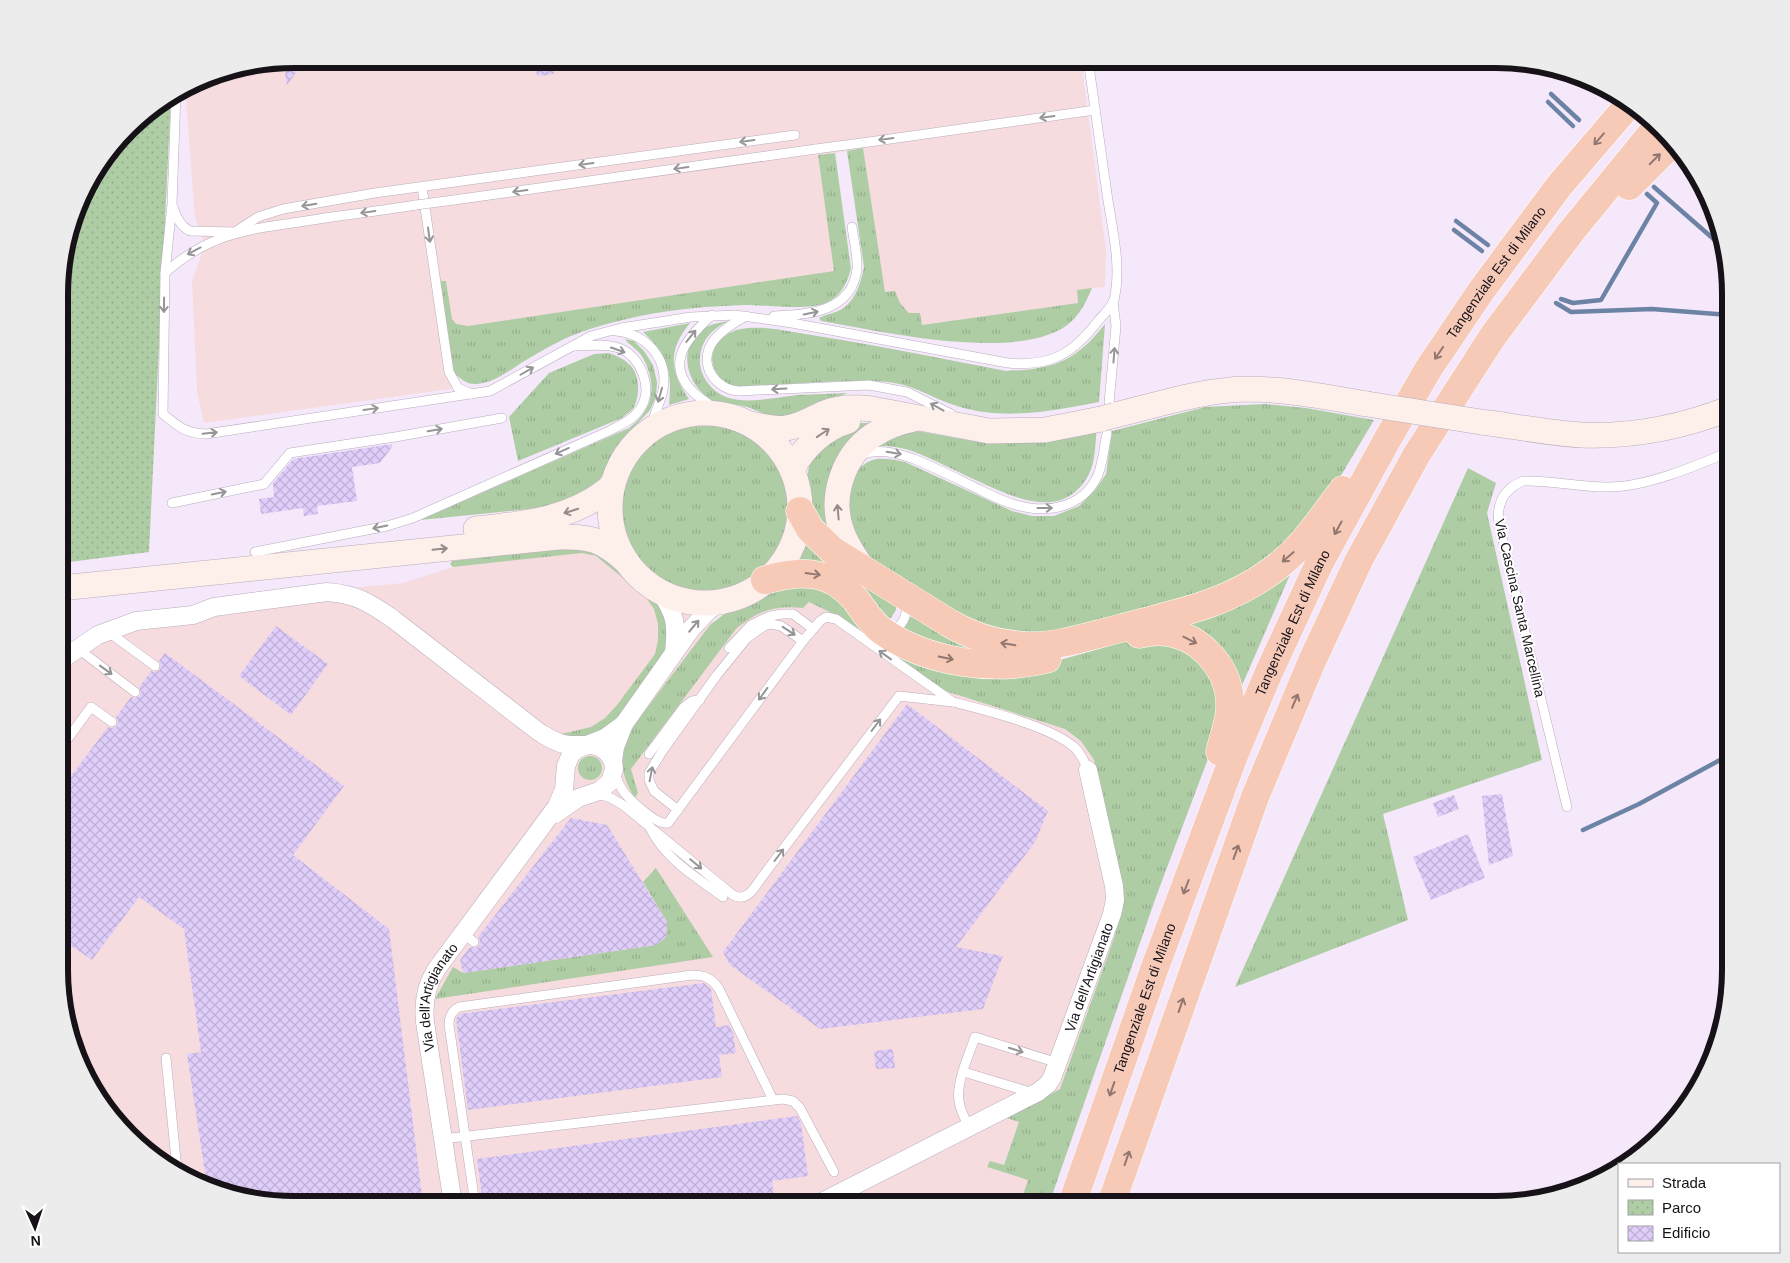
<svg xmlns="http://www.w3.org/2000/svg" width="1790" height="1263" viewBox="0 0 1790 1263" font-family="Arial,sans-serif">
<defs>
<pattern id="grass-tufts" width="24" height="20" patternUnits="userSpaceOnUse" patternTransform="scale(1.25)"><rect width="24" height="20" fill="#aecda5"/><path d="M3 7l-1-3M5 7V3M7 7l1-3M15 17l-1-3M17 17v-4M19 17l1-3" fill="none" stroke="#95af8d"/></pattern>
<pattern id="park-dots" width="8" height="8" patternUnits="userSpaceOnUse" patternTransform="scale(1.25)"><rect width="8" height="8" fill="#aecda5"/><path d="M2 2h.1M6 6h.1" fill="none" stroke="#95af8d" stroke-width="1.8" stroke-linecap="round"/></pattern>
<pattern id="building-cross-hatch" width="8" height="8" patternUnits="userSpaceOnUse" patternTransform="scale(1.25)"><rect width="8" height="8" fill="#dfcdfa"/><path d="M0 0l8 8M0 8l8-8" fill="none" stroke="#bfafd6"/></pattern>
</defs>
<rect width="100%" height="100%" fill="#f5e8fa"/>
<g fill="#f7dcdf">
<path d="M293,59H1081L1106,250L1105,287L1092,288L1078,303L922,325L900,303L885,292L863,149L847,151L818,156L835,271L455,330L458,388L204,423L197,392L192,281L205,245L195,218L185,88L204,76Z"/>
<path d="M582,553L596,556L645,596L736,629L751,616L769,609L786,606L803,608L809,601L840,617L942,690L1065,729L1081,741L1094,760L1123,890V909L1114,938L1060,1089L1007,1117L1019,1122L1003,1166L987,1167L1028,1180L1020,1204H278L218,1192L151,1156L90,1087L61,1000V653L214,601L403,583L453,567Z"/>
</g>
<g fill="url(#grass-tufts)">
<path d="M863,148L885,292L895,291L900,303L909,313H920L922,325L1078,303L1077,290L1092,288C1087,300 1082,311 1072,321C1026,365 879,331 821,321L819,318C826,314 836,313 842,309C856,300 861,282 864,267L847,151Z"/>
<path d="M835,153L851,269C847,282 842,295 828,302C810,311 767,305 746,305C710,306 675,309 640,316C617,321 593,327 571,336C554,343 537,354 521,363C508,372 494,382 477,384C467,385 461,379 454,373L440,281H446L452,319L456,324L468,326L834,271L818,155Z"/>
<path d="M729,321C713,328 702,339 700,357C698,375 712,393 729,398C748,404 778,397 798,395C815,394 832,394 848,393C830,399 813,407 794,413C790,415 784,417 780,418C768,418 758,410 747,407C737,404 717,404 710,399C682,381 677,339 711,325C716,323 723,322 729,321Z"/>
<path d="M690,323C668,350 669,370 689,399L669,405C673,372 667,354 643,332Z"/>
<path d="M1105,324L1099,402C1051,411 1005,421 957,406C939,401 922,390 904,385C889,381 874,381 859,381C831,381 803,383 776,385C761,386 744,390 731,385C723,383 718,376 715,370C705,351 723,332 741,329C761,325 785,331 805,334C872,344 939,358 1006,371C1054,369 1075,362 1105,324Z"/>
<path d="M625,339L634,341L644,351L653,365L657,382L656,397L650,410L625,437L604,474L592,488L549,507L420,520L629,428C634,424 640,419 643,414C656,397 653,373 641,355C637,349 629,345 625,339Z"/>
<path d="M609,353C617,356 624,359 630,365C640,375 640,395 634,407C632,411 626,414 622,418L518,461L509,417L549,373L594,354Z"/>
<path d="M1265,404L1306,408L1374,420L1321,509L1250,580L1042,635L991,631L876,567L853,541L846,485C866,458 872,455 905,462L1012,511L1032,516H1054L1079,506L1096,489L1106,474L1112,431L1205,407Z"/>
<path d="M861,423H876L855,439L836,542C829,534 819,525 813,516C804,500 805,460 818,446C827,436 848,426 861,423Z"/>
<circle cx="705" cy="508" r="83"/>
<path d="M1097,427C1095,443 1096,462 1088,476C1063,520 1017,499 982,483C959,473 936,460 912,451C897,446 883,445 867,447L912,430L973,441L1011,442Z"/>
<path d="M1468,468L1496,483L1487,513L1542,760L1383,814L1408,920L1235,987Z"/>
<path d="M804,541L896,603V610L891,618L881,620L789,566L798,554Z"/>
<path d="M573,547L592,548L620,563L631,577L660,603L669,621L670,637L662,658L614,722L601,732L585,737L557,735L591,727L605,718L617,705L655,654L658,640V624L654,609L645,596L596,556L582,553L453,567L450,564L452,561Z"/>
<path d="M1292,570L1240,690L1176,623Z"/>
<path d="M822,582L866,625L1036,667L1126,641L1146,638L1166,639L1210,666L1223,719L1157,894L1049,1204H1020L1028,1180L987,1167L990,1161L1004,1165L1019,1122L1007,1118L1060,1089L1114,938L1123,909V890L1094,760L1081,741L1065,729L942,690L840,617L809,602L803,608C775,605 759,610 736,629L631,769L638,793L635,798C618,772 619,752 634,725L710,625L723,615L775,585Z"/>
<path d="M913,613L981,649L974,654L901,632Z"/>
<circle cx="590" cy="768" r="12"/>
<path d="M656,868L713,957L435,999L453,967L463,973L656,945L666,937L667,922L643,882Z"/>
</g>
<path fill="url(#park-dots)" d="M171,97L149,552L61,563V263L83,189L138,117Z"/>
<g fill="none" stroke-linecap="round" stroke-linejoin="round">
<g stroke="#6c83a6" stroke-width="4.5">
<path d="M1551,94L1579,120"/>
<path d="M1548,102L1573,126"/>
<path d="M1654,187L1717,242L1731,328"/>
<path d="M1456,221L1488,245"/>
<path d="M1454,230L1482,251"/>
<path d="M1561,299L1573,303L1601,300L1657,203L1647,194"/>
<path d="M1556,303L1571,312L1652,309L1729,315"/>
<path d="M1583,830L1639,804L1731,754"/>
</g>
</g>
<g fill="url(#building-cross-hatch)">
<path d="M293,59H306L287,85L283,61Z"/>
<path d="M552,59L554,74L537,76L534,60Z"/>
<path d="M392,444V447L380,463L352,467L357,501L317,506L318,514L304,516L303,508L261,514L259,499L274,497L273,483L293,459Z"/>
<path d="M276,626L328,664L291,715L239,676Z"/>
<path d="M165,653L344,786L293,855L389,929L423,1204H278L218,1192L207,1186L187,1054L201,1052L184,929L139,897L92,960L61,939V789L108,727L112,728L117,726L118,722L116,717L131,697L135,698L140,696L141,692L139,687L151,671L155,672L160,670L161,666L159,661Z"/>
<path d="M907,704L1048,811L1035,842L956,947L1003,956L983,1009L820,1029L730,965L723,952Z"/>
<path d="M1502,794L1513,856L1489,865L1482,796Z"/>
<path d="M1454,795L1459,809L1438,817L1433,803Z"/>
<path d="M571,818L607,825L667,922L666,937L656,945L463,973L460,960L470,947L476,948L479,946L480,940L478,937Z"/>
<path d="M1468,834L1485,878L1431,900L1413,857Z"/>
<path d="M704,983L711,989L716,1027L729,1025L733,1033L736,1053L719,1055L722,1077L468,1110L456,1019L459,1014Z"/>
<path d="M893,1049L895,1068L876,1069L874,1051Z"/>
<path d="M797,1116L801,1123L808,1176L772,1181L774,1197L720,1204H483L477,1159Z"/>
</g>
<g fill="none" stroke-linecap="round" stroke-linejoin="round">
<defs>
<g id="service">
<path d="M176,93L172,204L165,273L163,414C179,427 185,433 206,434L490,391L591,336L621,328L691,317L735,315L792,323L1008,363C1050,367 1073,354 1098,321C1103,315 1112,307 1114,300C1122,266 1112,228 1107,194C1101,149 1094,104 1088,59"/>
<path d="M869,142L1095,110"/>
<path d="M422,187L449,372L458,388L472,394"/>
<path d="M454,200L816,149"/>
<path d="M173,207C176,217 180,226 190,231L235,232L258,217L283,209L375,193L795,135"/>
<path d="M165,273C209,233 250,229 306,221C343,215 380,211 416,205"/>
<path d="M712,315C689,336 664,362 692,391C701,400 713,407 723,414"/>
<path d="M746,316C735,322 719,332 712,343C698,365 716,390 739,391L869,385L907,392L951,414"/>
<path d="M774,316C808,315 852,312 857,269C858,256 854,241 852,227"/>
<path d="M616,331C646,334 669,358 663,390C660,404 653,417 649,431"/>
<path d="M1109,403L1116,326L1113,302"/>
<path d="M861,455C879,448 897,453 914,459C933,467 952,476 970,485C985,492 1000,501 1016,505C1048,514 1083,508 1098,475C1103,462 1104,447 1107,434"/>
<path d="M172,503L264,484L290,453L395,437L502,418"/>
<path d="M255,552L387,526L413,518L609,431C620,425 633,420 640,409C654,389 641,356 619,348C605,343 587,346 573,346"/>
<path d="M107,631L155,666"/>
<path d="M890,631C904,627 906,616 908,602"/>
<path d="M77,648L135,692"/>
<path d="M729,648L751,625L770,616L782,614H793L813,629"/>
<path d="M953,702C984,710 1050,726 1074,747C1081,753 1084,761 1088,770"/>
<path d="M61,748L91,707L112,722"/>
<path d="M649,754L684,707L692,701L700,700"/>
<path d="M596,794L609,797L623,805L733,895C747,903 755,887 762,877L899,696L953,702L836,619L826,617L820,621L803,641L668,823C657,826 630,800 623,791C619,785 617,779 615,773"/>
<path d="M1567,807L1499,524C1496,503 1504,489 1523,481C1551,480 1578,487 1606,487C1644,488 1696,466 1731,451"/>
<path d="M678,810L654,791L649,780V773L663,750L717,675L747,638L764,626L771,624L781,626L803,641"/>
<path d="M650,828C666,860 695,876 723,897"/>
<path d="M463,933L474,942"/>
<path d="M166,1058L177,1170"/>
<path d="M964,1072L1033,1093"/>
<path d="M969,1127C965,1119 960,1110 959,1101C956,1082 969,1055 975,1037L1058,1063"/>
<path d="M443,1139L783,1099L793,1101L800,1108L834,1172"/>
<path d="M475,1204L449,1025C449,1017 451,1011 459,1007L692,975C704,975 712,978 719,989L773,1100"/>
</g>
<g id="minor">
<path d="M659,590C676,614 677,624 674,653"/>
<path d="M61,660L98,635L136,621L193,615L214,607L327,592C356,594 370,603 393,619L539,732C546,736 554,742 564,744C585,748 600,738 613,761"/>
<path d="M555,814L578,798L599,791L610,782L614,769L613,761L615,747L624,724L691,629L707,612L721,601"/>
<path id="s1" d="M453,1204L425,1022C423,1002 426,984 438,967L557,806L564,789L566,766L571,754L577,749L605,738L624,724"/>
<path id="s2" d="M818,1204L1038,1092L1048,1084L1052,1078L1112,914L1115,900L1114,886L1088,770"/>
</g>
<g id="secondary">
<circle cx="705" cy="508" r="95"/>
<path d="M1115,415C1157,405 1202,390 1246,389C1286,389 1327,397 1367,404"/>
<path d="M1481,422C1514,426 1547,433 1581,435C1632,437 1683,427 1731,408"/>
<path d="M751,424C762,426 774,430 786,428C801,426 812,418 825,413C840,407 856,407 872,409L989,431L1045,430L1101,419"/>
<path d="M792,469C805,446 822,429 848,421"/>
<path d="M476,529C525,524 574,519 612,486"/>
<path d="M865,572C856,559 847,546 842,532C829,498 843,456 872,436C885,427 899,422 914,419"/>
<path d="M61,588L559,537C591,536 602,540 626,561"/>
</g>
<g id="motorway">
<path d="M1629,186L1670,145"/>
<path d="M800,511L810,529L833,551L949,623C973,637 1000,645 1028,646C1059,647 1092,635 1122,628C1176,613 1223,606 1270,572C1302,550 1320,520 1343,490"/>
<path d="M765,580C800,570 829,569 855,599C864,610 870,622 882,631C928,663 993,672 1047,659"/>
<path d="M1139,634C1148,632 1157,631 1166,632C1203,637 1231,671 1230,707C1230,722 1223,738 1220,752"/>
<path id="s3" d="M1072,1204L1154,970L1235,753L1269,672L1319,564L1387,440L1429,368L1481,291L1559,186L1631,102"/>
<path d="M1111,1204L1255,797L1312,661L1359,560L1417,454L1493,336L1570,233L1656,128"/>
</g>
</defs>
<use href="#service" stroke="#b8acbd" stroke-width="10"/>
<use href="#minor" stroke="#b8acbd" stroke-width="19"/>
<use href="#secondary" stroke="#b8acbd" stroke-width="26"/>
<use href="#motorway" stroke="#fff" stroke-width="29"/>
<use href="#service" stroke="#fff" stroke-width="9"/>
<use href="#minor" stroke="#fff" stroke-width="18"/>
<use href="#secondary" stroke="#fdefea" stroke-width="25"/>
<use href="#motorway" stroke="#f7cab8" stroke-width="28"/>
<defs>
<g id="service-bridge">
<path d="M816,149L869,142"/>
<path d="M416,205L454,200"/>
</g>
<g id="secondary-bridge">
<path d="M1367,404L1481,422"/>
<path d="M1101,419L1115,415"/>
</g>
</defs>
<use href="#service-bridge" stroke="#b8acbd" stroke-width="10" stroke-linecap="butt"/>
<use href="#secondary-bridge" stroke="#b8acbd" stroke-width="26" stroke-linecap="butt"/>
<use href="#service-bridge" stroke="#fff" stroke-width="9"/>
<use href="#secondary-bridge" stroke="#fdefea" stroke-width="25"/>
</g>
<defs><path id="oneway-shaft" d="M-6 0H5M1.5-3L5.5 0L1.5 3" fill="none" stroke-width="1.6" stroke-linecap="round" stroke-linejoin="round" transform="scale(1.25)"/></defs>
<g stroke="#969497">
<use href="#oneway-shaft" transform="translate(1047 117) rotate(172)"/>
<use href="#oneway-shaft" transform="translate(886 139) rotate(172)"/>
<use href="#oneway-shaft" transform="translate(747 141) rotate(172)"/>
<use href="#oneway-shaft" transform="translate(586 164) rotate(172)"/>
<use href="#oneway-shaft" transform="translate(681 168) rotate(172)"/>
<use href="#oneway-shaft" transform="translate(520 191) rotate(172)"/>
<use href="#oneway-shaft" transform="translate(309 205) rotate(170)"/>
<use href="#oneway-shaft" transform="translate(368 212) rotate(172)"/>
<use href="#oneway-shaft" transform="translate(429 235) rotate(82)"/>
<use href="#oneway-shaft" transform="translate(194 251) rotate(152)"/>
<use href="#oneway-shaft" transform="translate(164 305) rotate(91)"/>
<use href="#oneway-shaft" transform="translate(811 313) rotate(-12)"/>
<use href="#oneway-shaft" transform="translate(691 336) rotate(-51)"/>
<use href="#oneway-shaft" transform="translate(618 350) rotate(19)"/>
<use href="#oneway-shaft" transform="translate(1114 355) rotate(-86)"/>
<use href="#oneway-shaft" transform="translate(527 371) rotate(-30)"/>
<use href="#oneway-shaft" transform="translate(779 389) rotate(177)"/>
<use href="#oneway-shaft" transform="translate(660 395) rotate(106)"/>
<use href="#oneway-shaft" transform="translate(937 407) rotate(-151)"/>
<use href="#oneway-shaft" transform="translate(371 409) rotate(-8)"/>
<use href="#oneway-shaft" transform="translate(435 430) rotate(-10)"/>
<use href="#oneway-shaft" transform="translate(210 433) rotate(-6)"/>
<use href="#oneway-shaft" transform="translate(562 451) rotate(156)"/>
<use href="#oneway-shaft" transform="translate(894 453) rotate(10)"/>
<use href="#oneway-shaft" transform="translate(219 493) rotate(-12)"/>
<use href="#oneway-shaft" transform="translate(1045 508)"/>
<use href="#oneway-shaft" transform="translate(380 527) rotate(168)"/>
<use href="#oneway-shaft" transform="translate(694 626) rotate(-50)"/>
<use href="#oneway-shaft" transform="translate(789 631) rotate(33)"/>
<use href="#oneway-shaft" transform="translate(885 655) rotate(-144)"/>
<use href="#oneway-shaft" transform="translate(106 670) rotate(36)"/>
<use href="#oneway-shaft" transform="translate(763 694) rotate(126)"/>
<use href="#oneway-shaft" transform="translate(876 725) rotate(-53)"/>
<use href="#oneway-shaft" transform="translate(651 774) rotate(-79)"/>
<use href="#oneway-shaft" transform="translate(779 855) rotate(-53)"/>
<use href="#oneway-shaft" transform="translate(696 864) rotate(40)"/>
<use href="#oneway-shaft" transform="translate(1016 1050) rotate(18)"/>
</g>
<g stroke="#927770">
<use href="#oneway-shaft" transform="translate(1599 139) rotate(131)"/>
<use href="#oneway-shaft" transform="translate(1655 159) rotate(-45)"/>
<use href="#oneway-shaft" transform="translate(1439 353) rotate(124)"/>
<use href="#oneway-shaft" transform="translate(1338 528) rotate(119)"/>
<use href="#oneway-shaft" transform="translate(1288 557) rotate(139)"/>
<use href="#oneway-shaft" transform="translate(813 574) rotate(8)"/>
<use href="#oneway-shaft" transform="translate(1190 640) rotate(27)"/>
<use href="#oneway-shaft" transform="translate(1008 644) rotate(-170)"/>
<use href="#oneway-shaft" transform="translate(946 658) rotate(12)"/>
<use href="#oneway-shaft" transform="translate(1295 701) rotate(-67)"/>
<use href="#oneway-shaft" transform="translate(1236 852) rotate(-70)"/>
<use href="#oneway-shaft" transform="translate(1186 887) rotate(111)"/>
<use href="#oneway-shaft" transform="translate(1181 1005) rotate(-71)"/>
<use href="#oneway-shaft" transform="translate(1112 1089) rotate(109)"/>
<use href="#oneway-shaft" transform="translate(1127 1158) rotate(-71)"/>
</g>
<g stroke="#958c8c">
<use href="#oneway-shaft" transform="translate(823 433) rotate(-34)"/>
<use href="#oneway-shaft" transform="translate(571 511) rotate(162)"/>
<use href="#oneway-shaft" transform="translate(838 512) rotate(-95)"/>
<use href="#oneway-shaft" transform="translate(440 549) rotate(-6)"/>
</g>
<g text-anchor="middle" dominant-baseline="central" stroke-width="4" stroke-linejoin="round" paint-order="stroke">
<g font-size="14" fill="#161218" stroke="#fff">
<text stroke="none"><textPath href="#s3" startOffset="1028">Tangenziale Est di Milano</textPath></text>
<text transform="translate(1520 608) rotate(77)">Via Cascina Santa Marcellina</text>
<text stroke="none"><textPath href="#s3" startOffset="622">Tangenziale Est di Milano</textPath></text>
<text stroke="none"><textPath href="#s2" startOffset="374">Via dell'Artigianato</textPath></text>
<text stroke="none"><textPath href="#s1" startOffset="212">Via dell'Artigianato</textPath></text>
<text stroke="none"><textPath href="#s3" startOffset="218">Tangenziale Est di Milano</textPath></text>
</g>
</g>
<path d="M0 0H1790V1263H0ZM294 68H1496A226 226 0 0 1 1722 294V970A226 226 0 0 1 1496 1196H294A226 226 0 0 1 68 970V294A226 226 0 0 1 294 68Z" fill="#ececed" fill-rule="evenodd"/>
<path fill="none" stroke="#161218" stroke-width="6" d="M294 68H1496A226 226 0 0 1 1722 294V970A226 226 0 0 1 1496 1196H294A226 226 0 0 1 68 970V294A226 226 0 0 1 294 68Z"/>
<rect x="1618" y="1163" width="162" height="90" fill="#ffffff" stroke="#a2a0a3"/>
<rect x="1628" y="1179" width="25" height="8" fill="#fdefea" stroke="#a2a0a3"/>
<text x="1662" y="1188" font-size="15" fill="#161218">Strada</text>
<rect x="1628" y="1200" width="25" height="15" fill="url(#park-dots)" stroke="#a2a0a3"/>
<text x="1662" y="1213" font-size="15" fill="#161218">Parco</text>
<rect x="1628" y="1226" width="25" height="15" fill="url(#building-cross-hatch)" stroke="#a2a0a3"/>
<text x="1662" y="1238" font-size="15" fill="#161218">Edificio</text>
<g transform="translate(35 1228) rotate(177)" stroke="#ffffff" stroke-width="4" paint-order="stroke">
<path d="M0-4L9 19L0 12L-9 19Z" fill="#161218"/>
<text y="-8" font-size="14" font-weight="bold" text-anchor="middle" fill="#161218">N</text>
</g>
</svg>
